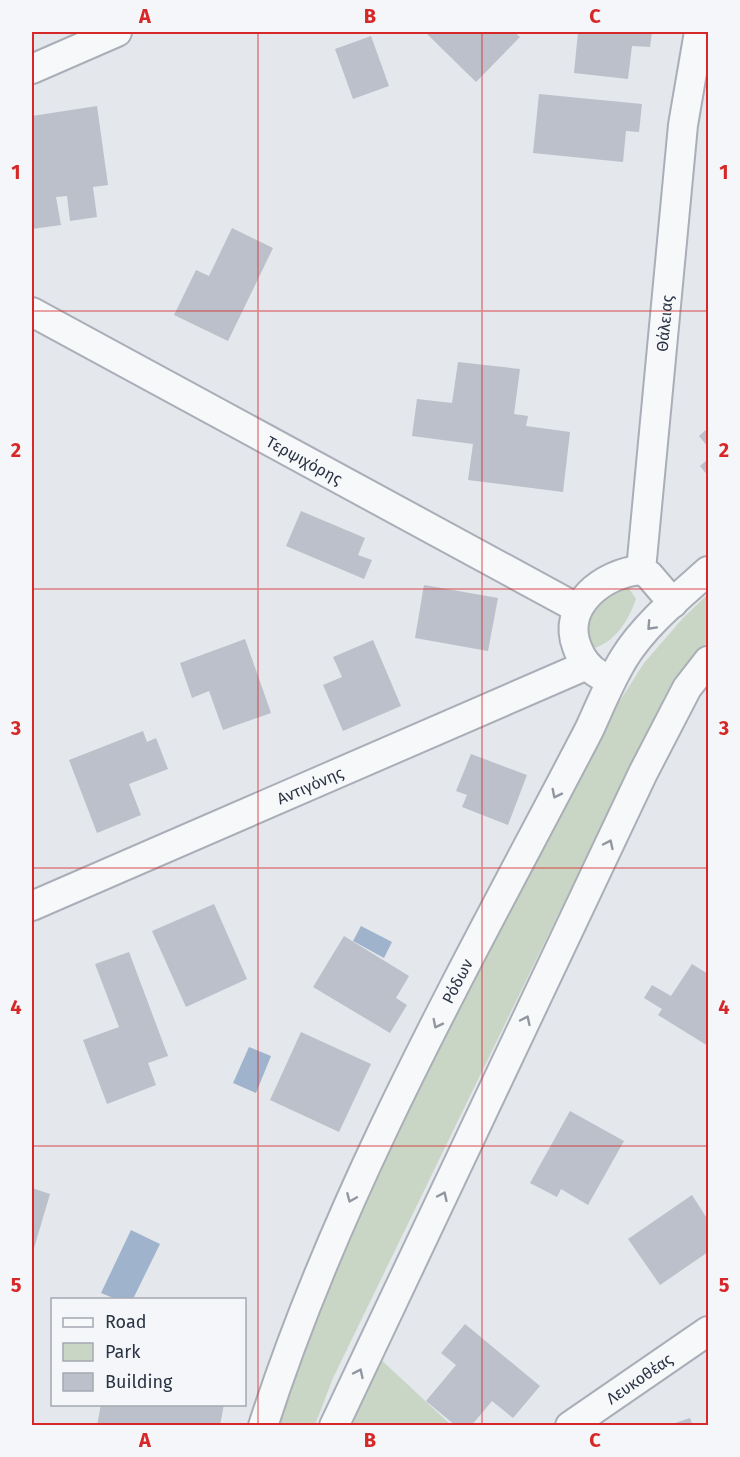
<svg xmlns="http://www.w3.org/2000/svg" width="740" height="1457" viewBox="0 0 740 1457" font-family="'Fira Sans',sans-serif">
<rect width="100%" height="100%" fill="#e4e7ec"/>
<g fill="#c9d6c5">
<path d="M628,587L636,599C628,621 615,643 591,649L582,621C594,605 607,593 628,587Z"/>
<path d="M708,594V641L669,694L557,917L333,1378L315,1425L275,1426L338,1252L528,868L614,710L644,663L683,618Z"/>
<path d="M377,1356L451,1425L345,1426Z"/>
</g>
<g fill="#9fb4cc">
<path d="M361,926L392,942L384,958L353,941Z"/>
<path d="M249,1047L271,1056L256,1093L233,1083Z"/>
<path d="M131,1230L160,1244L133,1299H116L101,1293Z"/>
</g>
<g fill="#bbc0ca">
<path d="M425,32H514L520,37L476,82Z"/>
<path d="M578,32H652L650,47L632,46L628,79L574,73Z"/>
<path d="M371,36L389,86L353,99L335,49Z"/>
<path d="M539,94L642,104L639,132L626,131L623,162L533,153Z"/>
<path d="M97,106L108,185L93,187L97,217L70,221L67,196L56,197L61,225L32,229V116Z"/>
<path d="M232,228L273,248L228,341L174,315L196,270L209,276Z"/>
<path d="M458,362L520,369L514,414L528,416L526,426L570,432L563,492L468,480L473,444L412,436L417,399L452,403Z"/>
<path d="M708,428V447L699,436Z"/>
<path d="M708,459V476L700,466Z"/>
<path d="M301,511L365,538L358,555L372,560L364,579L286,546Z"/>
<path d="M424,585L498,598L488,651L415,638Z"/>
<path d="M245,639L271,713L223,730L209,691L192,698L180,663Z"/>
<path d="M373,640L401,706L343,731L323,685L342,677L333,657Z"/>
<path d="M143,731L147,742L156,738L168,769L129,784L141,815L97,833L69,760Z"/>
<path d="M471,754L527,775L508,825L462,807L467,795L456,791Z"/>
<path d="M214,904L247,979L186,1007L152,931Z"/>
<path d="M344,936L409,976L396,998L407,1005L390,1033L313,987Z"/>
<path d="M129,952L168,1056L148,1063L156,1085L107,1104L83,1040L119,1027L95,964Z"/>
<path d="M692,964L708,974V1046L658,1015L662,1009L644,998L652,985L671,996Z"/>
<path d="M301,1032L371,1064L339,1132L270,1100Z"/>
<path d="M570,1111L624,1141L588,1205L561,1189L557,1197L530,1183Z"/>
<path d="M32,1188L50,1194L32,1255Z"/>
<path d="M692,1195L708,1220V1252L660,1285L628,1239Z"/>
<path d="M465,1324L540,1386L513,1418L492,1401L471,1426H456L426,1401L456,1365L441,1353Z"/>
<path d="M101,1404H224L220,1426H97Z"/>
<path d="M690,1418L693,1426H669V1425Z"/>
</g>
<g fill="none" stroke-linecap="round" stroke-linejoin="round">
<defs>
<g id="minor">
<path d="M32,69L117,32"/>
<path id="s1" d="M32,312L577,608"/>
<path id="s2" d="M673,603L649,575L641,570L683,125L699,32"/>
<path d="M600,675C589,669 581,658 577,647C561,606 603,573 641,570"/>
<path id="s3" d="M32,906L587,665"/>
<path id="s4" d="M263,1426C342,1181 471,957 589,730C600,706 610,681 624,658C645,624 679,597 708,571"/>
<path d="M334,1426L643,773L687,688L708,661"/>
<path id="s5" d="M570,1426L708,1331"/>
</g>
</defs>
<use href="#minor" stroke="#a9aeb7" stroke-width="32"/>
<use href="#minor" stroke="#f7f8fa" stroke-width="28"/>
</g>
<defs><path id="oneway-chevron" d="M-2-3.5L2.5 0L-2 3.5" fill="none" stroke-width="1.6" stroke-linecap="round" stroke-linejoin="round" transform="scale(1.5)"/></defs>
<g stroke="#9196a0">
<use href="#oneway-chevron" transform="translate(651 626) rotate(133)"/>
<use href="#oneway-chevron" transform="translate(556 794) rotate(117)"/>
<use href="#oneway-chevron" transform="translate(609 844) rotate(-65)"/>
<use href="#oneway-chevron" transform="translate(526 1020) rotate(-65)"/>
<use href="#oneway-chevron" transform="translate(437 1024) rotate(117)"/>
<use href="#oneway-chevron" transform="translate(443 1196) rotate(-65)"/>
<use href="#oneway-chevron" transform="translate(351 1198) rotate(113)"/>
<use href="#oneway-chevron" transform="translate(359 1373) rotate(-65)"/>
</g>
<path fill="none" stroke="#d62828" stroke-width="1.5" stroke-opacity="0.55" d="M258,32V1426M482,32V1426M32,311H708M32,589H708M32,868H708M32,1146H708"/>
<g text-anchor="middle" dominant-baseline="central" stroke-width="5" stroke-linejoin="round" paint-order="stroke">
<g font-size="16" fill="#2b3445" stroke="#f4f6f9">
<text stroke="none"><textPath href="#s2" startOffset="294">Θάλειας</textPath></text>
<text stroke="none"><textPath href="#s1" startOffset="310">Τερψιχόρης</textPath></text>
<text stroke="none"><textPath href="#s3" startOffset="303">Αντιγόνης</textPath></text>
<text stroke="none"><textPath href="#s4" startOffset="486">Ρόδων</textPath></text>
<text stroke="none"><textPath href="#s5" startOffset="84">Λευκοθέας</textPath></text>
</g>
</g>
<rect width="740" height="1457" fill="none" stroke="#f4f6f9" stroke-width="66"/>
<rect x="51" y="1298" width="195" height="108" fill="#f4f6f9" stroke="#a4a8b1" stroke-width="1.5"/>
<rect x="63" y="1318" width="30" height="9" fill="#f7f8fa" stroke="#a4a8b1" stroke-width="1.5"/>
<text x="105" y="1328" font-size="18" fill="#2b3445">Road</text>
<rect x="63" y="1343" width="30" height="18" fill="#c9d6c5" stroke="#a4a8b1" stroke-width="1.5"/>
<text x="105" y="1358" font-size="18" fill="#2b3445">Park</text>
<rect x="63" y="1373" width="30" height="18" fill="#bbc0ca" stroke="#a4a8b1" stroke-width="1.5"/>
<text x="105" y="1388" font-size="18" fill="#2b3445">Building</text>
<rect x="33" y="33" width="674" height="1391" fill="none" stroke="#d62828" stroke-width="2"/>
<g font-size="20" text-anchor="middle" font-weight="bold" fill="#d62828">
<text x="145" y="23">A</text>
<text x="370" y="23">B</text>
<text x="595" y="23">C</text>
<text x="16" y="179">1</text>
<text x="724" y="179">1</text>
<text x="16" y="457">2</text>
<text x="724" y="457">2</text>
<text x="16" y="735">3</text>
<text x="724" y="735">3</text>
<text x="16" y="1014">4</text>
<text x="724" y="1014">4</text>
<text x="16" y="1292">5</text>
<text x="724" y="1292">5</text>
<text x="145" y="1447">A</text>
<text x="370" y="1447">B</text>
<text x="595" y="1447">C</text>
</g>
</svg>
